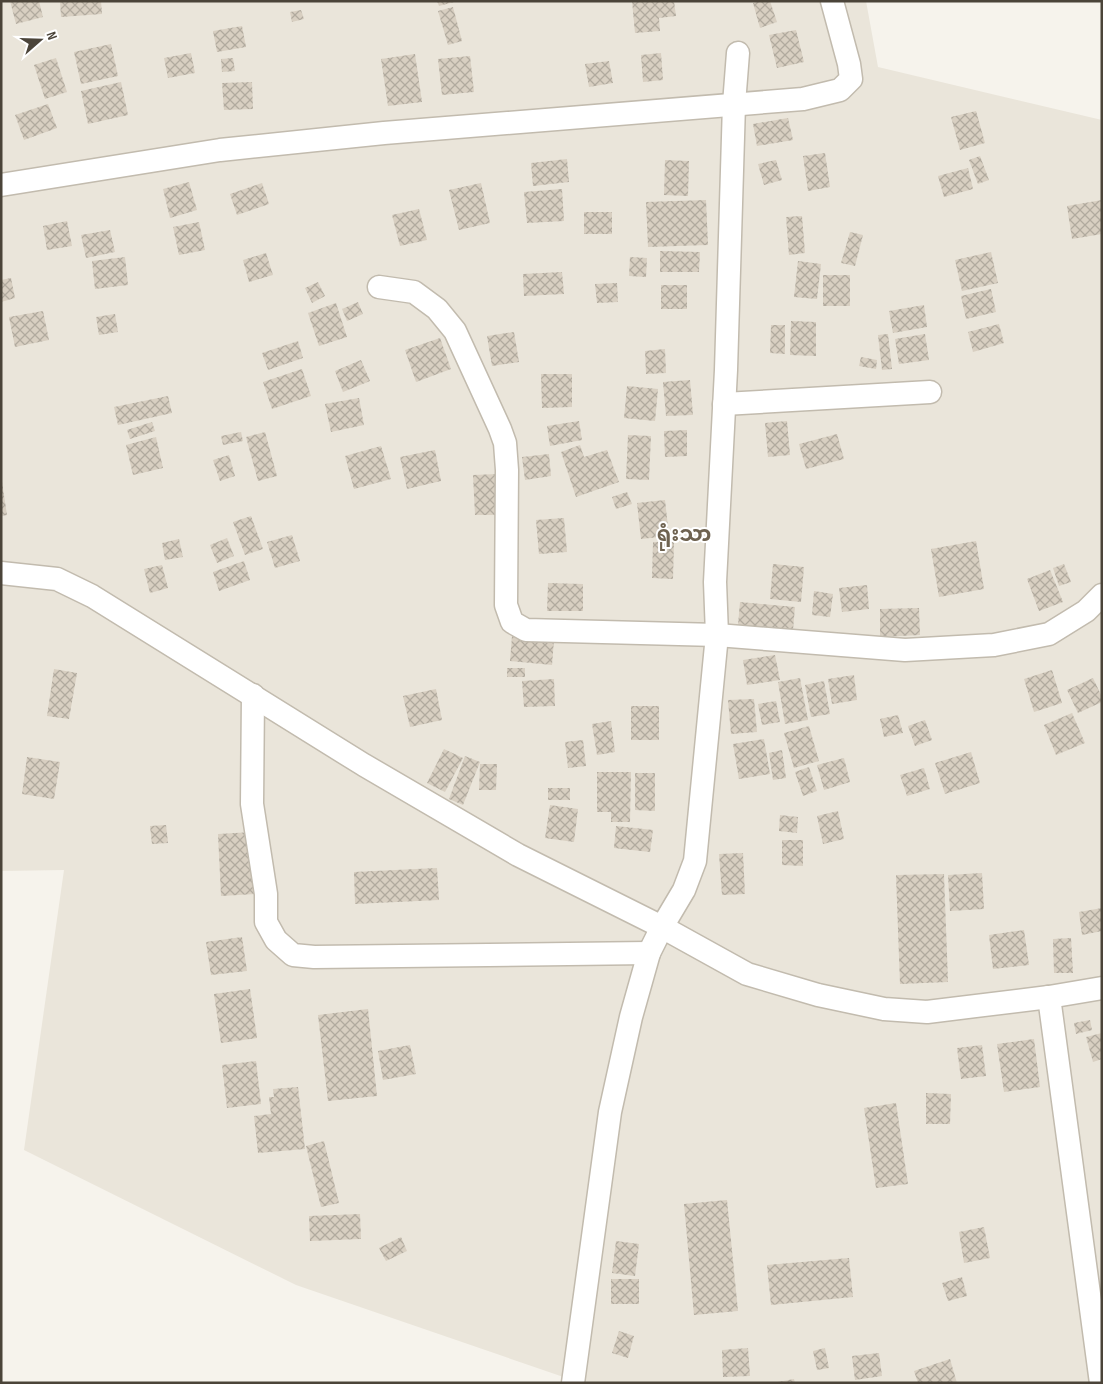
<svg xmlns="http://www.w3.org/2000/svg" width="1103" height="1384" viewBox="0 0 1103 1384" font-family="'Sofia Sans Condensed','Noto Sans Myanmar',sans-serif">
<defs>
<pattern id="building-cross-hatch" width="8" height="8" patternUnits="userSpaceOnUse" patternTransform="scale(1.25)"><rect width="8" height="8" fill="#d8cfc1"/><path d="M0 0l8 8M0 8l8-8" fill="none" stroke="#b1aa9e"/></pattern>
</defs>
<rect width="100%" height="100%" fill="#f6f3ec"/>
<path fill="#eae5da" d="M1,1H866L878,67L1102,120V1383H581L296,1285L24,1150L64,870L1,871Z"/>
<g fill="url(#building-cross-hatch)">
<path d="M10,1H39L43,17L16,24Z"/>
<path d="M60,1H101L102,14L61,17Z"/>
<path d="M437,1H454V2L439,6Z"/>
<path d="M632,1H674L676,16L659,18L660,31L635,33Z"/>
<path d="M759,1H770L777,22L760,28L753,3Z"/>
<path d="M453,7L462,41L448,45L438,11Z"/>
<path d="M301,10L304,19L292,22L290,12Z"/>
<path d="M242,26L246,47L217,52L213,31Z"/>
<path d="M796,30L804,62L777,68L769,35Z"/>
<path d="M111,44L118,76L81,84L74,52Z"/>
<path d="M191,53L195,73L168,78L164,58Z"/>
<path d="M661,53L663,80L643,82L641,55Z"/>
<path d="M415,54L422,102L388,106L381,59Z"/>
<path d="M470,56L474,92L442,95L438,59Z"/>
<path d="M56,58L67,92L45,99L34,65Z"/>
<path d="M233,58L235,71L222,72L221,59Z"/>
<path d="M609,61L613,83L589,87L585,64Z"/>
<path d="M121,82L128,115L88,124L81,91Z"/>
<path d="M252,82L253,109L224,110L222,83Z"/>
<path d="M48,104L57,128L24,140L15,115Z"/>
<path d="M976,111L985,143L960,150L951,117Z"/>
<path d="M788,118L793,140L757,146L753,124Z"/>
<path d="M825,153L830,187L808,191L803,156Z"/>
<path d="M980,156L989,180L978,184L969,160Z"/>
<path d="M567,159L569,182L533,186L531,163Z"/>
<path d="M665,160L689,161L688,196L664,195Z"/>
<path d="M776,160L782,180L764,185L758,164Z"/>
<path d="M968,168L973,189L944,197L938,176Z"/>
<path d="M189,182L197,210L170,218L163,189Z"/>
<path d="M262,183L269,204L237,215L230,194Z"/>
<path d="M481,183L490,223L459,230L449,190Z"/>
<path d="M562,189L564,221L527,223L524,192Z"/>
<path d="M706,200L708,245L648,247L646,202Z"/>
<path d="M1102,200V234L1072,239L1067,206Z"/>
<path d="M419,209L427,240L400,246L392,215Z"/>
<rect x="584" y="212" width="28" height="22"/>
<path d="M802,216L805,253L789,255L786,217Z"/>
<path d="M67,221L72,246L47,250L43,226Z"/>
<path d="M199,222L205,250L179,255L173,227Z"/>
<path d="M110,230L115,252L86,258L81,235Z"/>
<path d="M850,232L863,235L855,266L841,263Z"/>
<path d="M660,251L700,252L699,272H660Z"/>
<path d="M991,252L998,283L962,291L955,260Z"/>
<path d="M266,253L273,275L249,282L243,260Z"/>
<path d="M125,257L128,285L95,289L92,261Z"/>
<path d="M630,257L647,258L646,277L629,276Z"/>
<path d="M798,261L821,264L817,299L794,297Z"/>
<path d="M562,272L564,294L524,296L523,274Z"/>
<rect x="823" y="275" width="27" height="31"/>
<path d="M11,278L15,298L1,302V280Z"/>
<path d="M318,282L325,296L312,303L305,288Z"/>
<path d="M617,283L618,302L597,303L595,284Z"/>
<rect x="661" y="285" width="26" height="24"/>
<path d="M991,289L996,312L966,319L961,296Z"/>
<path d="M358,302L363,314L347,321L342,309Z"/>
<path d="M336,303L347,337L319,346L308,313Z"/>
<path d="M924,305L927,327L893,333L889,311Z"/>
<path d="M43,311L49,340L15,347L9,317Z"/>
<path d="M115,314L118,332L99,335L96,317Z"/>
<path d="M791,321L816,322V356L790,355Z"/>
<path d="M999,324L1004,343L973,352L968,332Z"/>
<path d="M771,325H785V354L770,353Z"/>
<path d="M514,332L519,362L492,366L487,336Z"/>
<path d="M888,334L892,369L882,370L878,335Z"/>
<path d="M925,334L929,360L899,364L895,339Z"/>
<path d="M440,338L451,369L416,382L405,350Z"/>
<path d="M298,341L303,358L268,370L262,353Z"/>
<path d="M665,349L666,373L646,374L645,351Z"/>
<path d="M861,357L877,360L876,369L859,366Z"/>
<path d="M361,360L370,381L343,392L335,371Z"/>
<path d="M302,369L311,396L272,409L263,382Z"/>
<path d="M541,374H572V407L542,408Z"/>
<path d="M690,380L693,415L666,416L663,382Z"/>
<path d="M627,386L658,389L655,421L624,418Z"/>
<path d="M168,396L172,413L118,425L114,407Z"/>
<path d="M359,398L364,425L331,432L325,404Z"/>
<path d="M579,421L582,440L550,446L547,426Z"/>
<path d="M787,421L790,455L768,457L765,423Z"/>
<path d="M152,422L155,431L130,439L127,430Z"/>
<path d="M687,430V456L665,457L664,431Z"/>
<path d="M241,432L243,441L223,445L221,436Z"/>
<path d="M265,432L277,476L258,481L246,437Z"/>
<path d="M837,434L844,459L806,469L799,444Z"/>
<path d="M628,435L651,436L649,480L626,479Z"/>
<path d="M156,437L163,468L133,475L126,445Z"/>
<path d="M580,445L584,457L607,450L619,482L576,497L561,452Z"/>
<path d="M381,446L391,479L354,489L345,456Z"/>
<path d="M435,450L441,481L407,489L400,457Z"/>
<path d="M549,454L551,476L525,480L522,457Z"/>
<path d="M229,455L235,476L220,481L213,460Z"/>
<path d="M498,474L499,515H475L473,475Z"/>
<path d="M1,482H2L7,515L1,516Z"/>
<path d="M627,492L632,504L616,509L612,497Z"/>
<path d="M665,500L669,536L641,539L637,503Z"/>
<path d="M251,516L263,549L245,555L233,522Z"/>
<path d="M564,518L567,552L539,554L536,520Z"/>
<path d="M292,535L300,561L275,568L267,542Z"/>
<path d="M227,538L234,556L217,563L210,545Z"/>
<path d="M179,539L183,557L165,560L162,543Z"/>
<path d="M976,541L984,589L939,597L931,549Z"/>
<path d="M653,542H674L673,579L652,578Z"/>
<path d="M244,561L250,580L219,591L213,572Z"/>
<path d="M773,564L804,567L801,602L770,599Z"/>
<path d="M1064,564L1071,582L1059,586L1053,568Z"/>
<path d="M162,565L168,588L150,593L144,569Z"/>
<path d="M1050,570L1063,602L1039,611L1027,579Z"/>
<path d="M548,583L583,584V611H547Z"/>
<path d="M867,585L869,609L842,612L839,588Z"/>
<path d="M814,591L833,594L830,617L812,615Z"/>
<path d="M740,602L795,607L793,630L738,625Z"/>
<path d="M919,608L920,635L880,637V609Z"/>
<path d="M512,636L554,640L552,665L510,661Z"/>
<path d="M775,655L780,680L747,685L743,660Z"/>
<rect x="507" y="668" width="18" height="9"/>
<path d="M54,669L77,673L69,719L47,716Z"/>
<path d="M1052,670L1062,703L1034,712L1024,679Z"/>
<path d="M854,675L857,700L832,704L828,679Z"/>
<path d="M800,678L808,720L785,724L778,682Z"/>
<path d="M1093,678L1102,697V702L1078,713L1067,690Z"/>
<path d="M554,679L555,706L524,707L522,681Z"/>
<path d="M824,681L830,714L811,717L805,685Z"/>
<path d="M436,689L442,720L410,727L403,696Z"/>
<path d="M754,699L757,732L731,734L728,700Z"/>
<path d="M776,701L780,722L762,725L758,704Z"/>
<rect x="631" y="706" width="28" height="34"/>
<path d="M1072,713L1085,743L1056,755L1044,725Z"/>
<path d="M898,715L903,733L884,737L880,719Z"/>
<path d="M925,720L932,740L915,746L908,726Z"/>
<path d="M611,721L615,752L597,755L592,724Z"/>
<path d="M809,726L819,761L794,768L784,733Z"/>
<path d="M764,739L770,774L739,779L733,744Z"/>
<path d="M583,740L586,766L568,768L565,742Z"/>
<path d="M444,749L463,758L445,792L427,783Z"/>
<path d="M782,750L786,778L773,780L769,753Z"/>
<path d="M971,752L980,783L945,794L935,763Z"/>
<path d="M465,756L480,762L463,805L449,799Z"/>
<path d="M27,757L60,762L54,799L22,794Z"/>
<path d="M844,758L850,782L824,790L817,765Z"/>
<path d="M480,764H497L496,790H479Z"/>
<path d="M809,767L817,791L803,796L795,772Z"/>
<path d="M924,768L930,789L907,796L900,775Z"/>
<path d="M597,772H631L630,822H611V812H597Z"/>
<path d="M635,773H655V811L635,810Z"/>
<rect x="548" y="788" width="22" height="12"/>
<path d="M550,805L578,809L574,842L545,838Z"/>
<path d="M838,811L844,839L823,844L817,816Z"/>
<path d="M780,815L798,817L797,833L779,831Z"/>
<path d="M166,825L168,843L152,844L150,826Z"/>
<path d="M616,826L653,830L650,852L614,848Z"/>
<path d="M253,832L257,894L221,896L218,834Z"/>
<path d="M782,840H803V866L782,865Z"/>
<path d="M743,853L745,894L722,895L719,854Z"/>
<path d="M437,868L439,900L355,904L354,872Z"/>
<path d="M982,873L984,909L950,911L948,875Z"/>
<path d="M944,874L948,982L900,984L896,875Z"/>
<path d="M1102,908V931L1082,935L1079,912Z"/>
<path d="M1024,930L1029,965L993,969L989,935Z"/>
<path d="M242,937L247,971L211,975L206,942Z"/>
<path d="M1071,938L1073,973H1054L1053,939Z"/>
<path d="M250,989L257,1038L221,1043L214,994Z"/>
<path d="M368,1009L377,1096L328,1101L318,1015Z"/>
<path d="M1090,1020L1092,1030L1076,1034L1074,1023Z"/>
<path d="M1102,1033V1059L1093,1062L1086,1037Z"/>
<path d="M1034,1039L1040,1087L1004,1092L997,1044Z"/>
<path d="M410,1045L416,1074L383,1080L378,1051Z"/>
<path d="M982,1045L986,1076L961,1079L957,1048Z"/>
<path d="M256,1061L261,1104L227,1108L222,1065Z"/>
<path d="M298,1087L305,1149L258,1153L254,1116L271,1114L269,1097H274L273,1089Z"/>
<path d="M926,1093L951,1094L950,1124H926Z"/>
<path d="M896,1103L908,1184L876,1188L864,1108Z"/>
<path d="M324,1141L339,1203L321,1207L306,1146Z"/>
<path d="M727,1200L738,1311L694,1315L684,1204Z"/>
<path d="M360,1214L361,1239L310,1241L309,1216Z"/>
<path d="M984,1227L990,1258L964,1263L959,1232Z"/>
<path d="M401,1237L407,1251L386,1261L379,1248Z"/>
<path d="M616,1241L639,1244L635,1276L612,1273Z"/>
<path d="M849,1258L853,1297L771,1305L767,1265Z"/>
<path d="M962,1277L967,1296L948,1301L942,1283Z"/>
<rect x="611" y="1279" width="28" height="25"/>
<path d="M619,1331L634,1336L628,1358L612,1353Z"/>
<path d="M748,1348L750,1376L723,1377L722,1350Z"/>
<path d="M825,1348L829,1368L817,1370L813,1351Z"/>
<path d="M879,1353L882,1376L855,1380L852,1356Z"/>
<path d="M950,1359L957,1383H918L914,1371Z"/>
<path d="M794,1379L795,1383H778V1382Z"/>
</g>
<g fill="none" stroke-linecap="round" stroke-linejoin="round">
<defs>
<g id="street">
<path d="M1,185L220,150L384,133L803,99L840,90L851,79L849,64L832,1"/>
<path d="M379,287L414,292L437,309L455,331L500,429L505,443L507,470L506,605L512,622L526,630L717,635L905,650L994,645L1049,634L1086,611L1102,595"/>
<path d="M724,404L930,392"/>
<path d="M1,573L57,579L92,596L364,765L518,855L662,927L747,974L818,995L884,1009L927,1012L1049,997L1102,988"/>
<path d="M253,695L252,804L266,894V922L276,940L293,955L314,957L649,953"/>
<path d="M1049,997L1101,1383"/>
<path d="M573,1383L610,1112L631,1017L649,953L662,927L684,890L695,861L717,635L715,582L726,370L734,104L738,53"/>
</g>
</defs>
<use href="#street" stroke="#c2bbae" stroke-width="25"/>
<use href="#street" stroke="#fff" stroke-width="22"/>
</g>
<g text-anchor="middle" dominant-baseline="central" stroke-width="4" stroke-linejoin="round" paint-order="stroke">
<g font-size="21" font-weight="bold" fill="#6e6250" stroke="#fff">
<text x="684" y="534">ရုံးသာ</text>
</g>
</g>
<rect width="1103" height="1384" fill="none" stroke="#4b4439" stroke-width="5"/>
<g transform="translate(40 40) rotate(70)" stroke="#ffffff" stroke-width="4" paint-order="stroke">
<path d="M0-4L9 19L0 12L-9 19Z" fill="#4b4439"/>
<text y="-8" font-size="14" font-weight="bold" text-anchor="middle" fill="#4b4439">N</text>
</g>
</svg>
